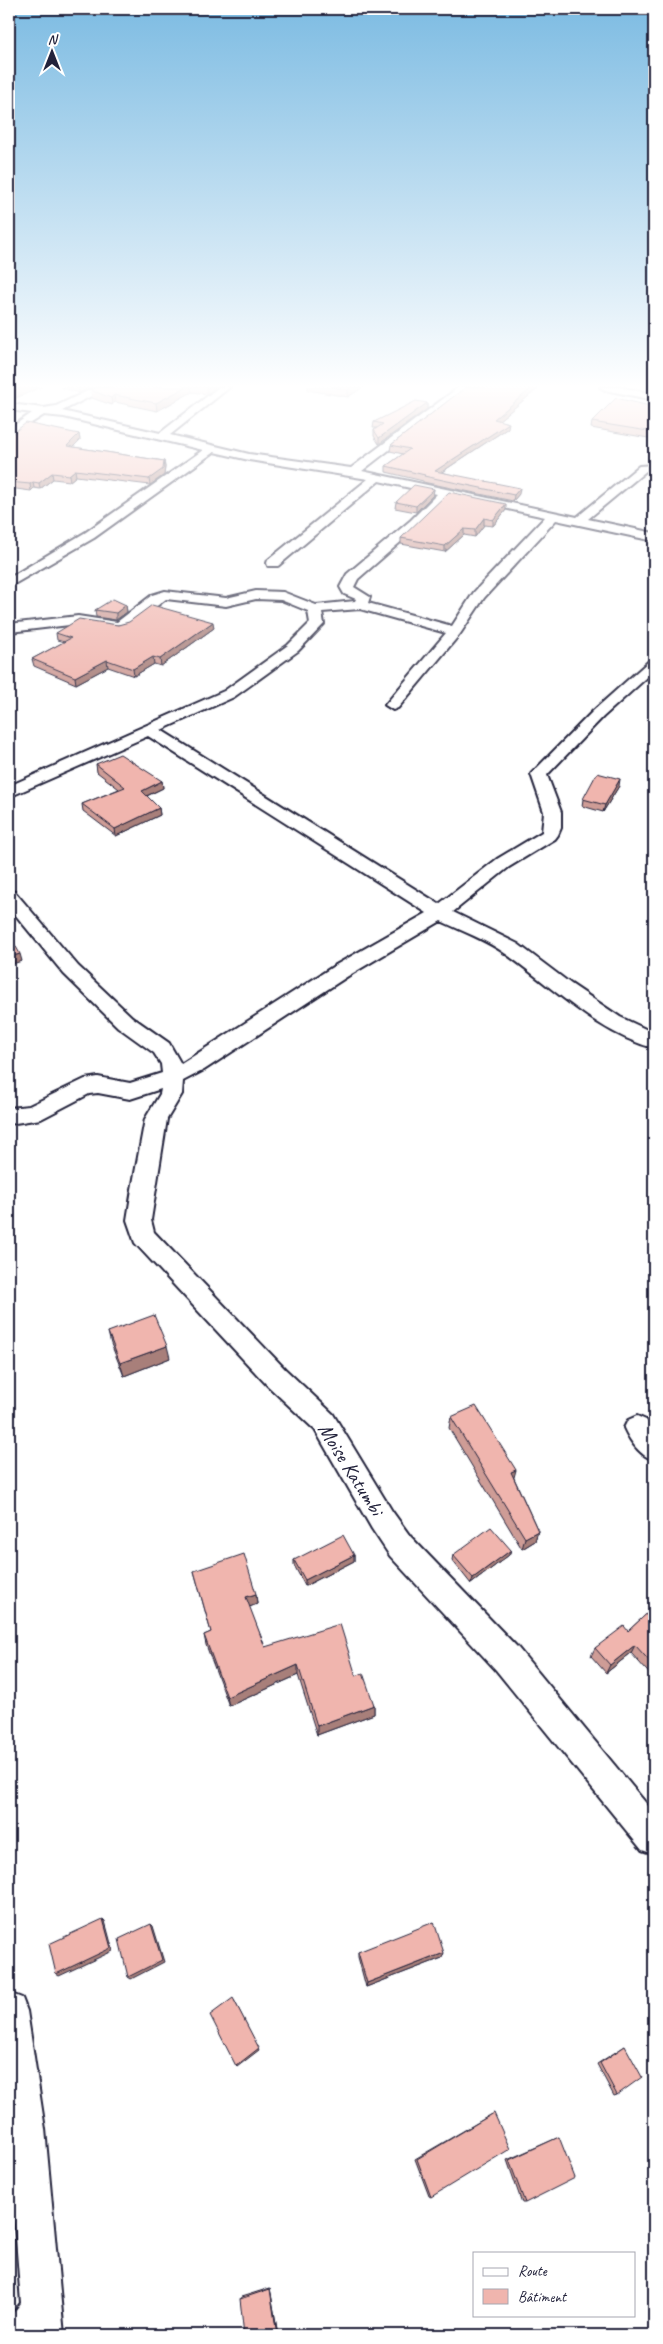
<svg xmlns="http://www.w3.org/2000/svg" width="663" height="2344" viewBox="0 0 663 2344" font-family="Caveat,sans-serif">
<rect width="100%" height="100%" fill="#fff"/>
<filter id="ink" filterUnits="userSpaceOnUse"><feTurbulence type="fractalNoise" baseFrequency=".02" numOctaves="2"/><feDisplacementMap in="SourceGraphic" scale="10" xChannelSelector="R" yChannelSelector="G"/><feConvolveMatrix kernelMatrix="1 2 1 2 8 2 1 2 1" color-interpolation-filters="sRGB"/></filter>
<g filter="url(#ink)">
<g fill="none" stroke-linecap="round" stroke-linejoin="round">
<defs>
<g id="minor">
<path d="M96,387H109L62,411L160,433L219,387H230L170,435L249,454L351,468L459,387H470L362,471L577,517L639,466L654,465V471H646L588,519L654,533V541L556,520L484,598L460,634L398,708L393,710L385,705L446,633L360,609L322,612L324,624L298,651L234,697L161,730L439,904L497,859L542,832L544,812L531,774L593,711L649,661L654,660V671L603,717L547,775L561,812V828L558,835L555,839L509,867L453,912L518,944L571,984L620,1017L654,1033V1048C598,1034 552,986 506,954C487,940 462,931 441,921L348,976L204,1070L183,1081L182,1094L167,1119L151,1220L154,1232L285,1369L333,1414L392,1511L410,1536L518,1648L654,1813V1854L642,1850L496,1670L390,1556L372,1529L315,1430L267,1385L135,1243L127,1220L132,1189L145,1119L160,1094L161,1089L130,1099L98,1093L89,1094L41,1119L9,1124V1108L29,1106L85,1079L98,1077L130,1083L162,1073L161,1064L154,1053L118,1027L64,974L9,907V890L15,892L78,966L132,1017L169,1043L181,1064L334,966L427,913L148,736L9,797V786L224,691L288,645L310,623L308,611L281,600L256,599L226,606L166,599L129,627L118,630L78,624L10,632L9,624L78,616L117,622L152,595L165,591L226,598L256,591L283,592L316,605L355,601L356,599L344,594L340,587L347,574L411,520L437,494L379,481L278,566H268L267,563L268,560L368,479L249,460L214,452L94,538L9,587V578L86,532L203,450L64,417L44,415L9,437V429L32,413L9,410V404L44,408L56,406ZM448,496L545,517L474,592L452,626L368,603L370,597L354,587L358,579L419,526Z"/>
<path d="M600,387H619L654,394V400L605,390Z"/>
<path d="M637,1416L646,1420L654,1429V1460C640,1456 630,1441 624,1428L628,1420Z"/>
<path d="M9,1993L22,1998L27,2011L45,2129L64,2335H9V2319L21,2303L9,2148Z"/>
</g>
</defs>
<use href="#minor" stroke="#22223b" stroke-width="4"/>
<use href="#minor" fill="#fff" fill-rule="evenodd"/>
</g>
<g fill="#ce9c96" stroke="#22223b">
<path d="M61,387H92L79,393Z"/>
<path d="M98,387H216L207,394L192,392L157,411L115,402L112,405L92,398L91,390Z"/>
<path d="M307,387H363L348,397L308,390V387Z"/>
<path d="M466,387H540L499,420L508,428L442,472L519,494L513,501L423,482V481L386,472V466L403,454L390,451L391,445Z"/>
<path d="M427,403V409L379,444L374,436V430L377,428H373L374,422Z"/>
<path d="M654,407V439L591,428L592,422Z"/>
<path d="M79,434L80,440L73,447L164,461L165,467L164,475L150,485L76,476L70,481L53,479L40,489L34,488L31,491L9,488V436Z"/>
<path d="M434,489L433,495L416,512L395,508L396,502Z"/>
<path d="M506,510L493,526L484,525L475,537L464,535L445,552L401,544V538Z"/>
<path d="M126,605L127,612L116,620L96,617L95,610Z"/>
<path d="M118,625L214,628L161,666L154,664L134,676L108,667L76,684L34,666L32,659L64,642L57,640L56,633Z"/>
<path d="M96,764L162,781L163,788L147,796L159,808L160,815L116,836L83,811L82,804L119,789L97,772Z"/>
<path d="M619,786L603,812L582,806L583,799Z"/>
<path d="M108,1332L170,1358L124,1376L111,1344Z"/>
<path d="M451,1417L514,1478L538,1531L535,1541L522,1549L449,1428Z"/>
<path d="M511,1550L509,1555L471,1584L452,1560L453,1555Z"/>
<path d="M354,1555V1561L305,1586L294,1565V1560Z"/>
<path d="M194,1571L256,1594L257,1604L249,1607L265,1647L356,1676L374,1705V1714L317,1735L298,1675L229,1706L206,1645L204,1635L211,1632Z"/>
<path d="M654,1607V1679L631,1653L606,1673L591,1656L595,1648L628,1631Z"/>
<path d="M358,1952L442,1958L366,1987L358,1957Z"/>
<path d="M625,2046L617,2095L614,2096L597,2064Z"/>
<path d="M494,2113L431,2197L429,2196L415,2159Z"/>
<path d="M559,2137L525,2203H522L507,2160L557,2138Z"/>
<path d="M270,2288L278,2335L240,2299L241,2297Z"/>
</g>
<g fill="#a87f7a" stroke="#22223b">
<path d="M23,387H41L9,401V393Z"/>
<path d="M78,387H92L79,393Z"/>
<path d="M186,387H191L192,392L157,411L156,403Z"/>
<path d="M207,387H216L207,394Z"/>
<path d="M352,387H363L348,397V390Z"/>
<path d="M533,387H540L493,425L494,419Z"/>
<path d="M114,395L115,402L112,405L111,398Z"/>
<path d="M427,403V409L379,444V438Z"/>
<path d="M509,423L508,428L434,477L435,471Z"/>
<path d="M79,434L80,440L68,452L67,446Z"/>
<path d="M164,461L165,467L164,475L150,485L149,479Z"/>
<path d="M75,470L76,476L70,481L69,475Z"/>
<path d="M52,473L53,479L40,489L39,483Z"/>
<path d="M33,482L34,488L31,491L30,484Z"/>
<path d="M520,488L519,494L513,501L514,495Z"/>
<path d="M434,489L433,495L416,512V506Z"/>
<path d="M506,504V510L493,526V520Z"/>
<path d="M484,518V525L475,537V530Z"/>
<path d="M464,529V535L445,552V546Z"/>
<path d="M126,605L127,612L116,620V613Z"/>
<path d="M213,622L214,628L161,666L160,659Z"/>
<path d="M153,657L154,664L134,676L133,669Z"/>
<path d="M107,660L108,667L76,684L75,677Z"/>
<path d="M620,779L619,786L603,812L605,805Z"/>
<path d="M162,781L163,788L142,798V791Z"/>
<path d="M159,808L160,815L116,836L115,829Z"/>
<path d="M20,954L22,961L9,965V957Z"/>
<path d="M167,1346L170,1358L124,1376L120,1363Z"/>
<path d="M516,1470L513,1481L511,1472Z"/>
<path d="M538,1531L535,1541L522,1549L525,1538Z"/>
<path d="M511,1550L509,1555L471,1584L473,1578Z"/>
<path d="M354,1555V1561L305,1586V1580Z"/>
<path d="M256,1594L257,1604L247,1608L246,1597Z"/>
<path d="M635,1645L631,1653L606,1673L610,1665Z"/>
<path d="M298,1665V1675L229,1706L227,1697Z"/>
<path d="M374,1705V1714L317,1735V1726Z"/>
<path d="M103,1919L105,1921L113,1951L59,1976L56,1974Z"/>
<path d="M151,1924L153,1926L164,1962L131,1979L128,1977Z"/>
<path d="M444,1953L442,1958L366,1987L367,1983Z"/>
<path d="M234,2000L259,2050L237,2067L236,2066Z"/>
<path d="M270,2288L278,2335H277L270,2289Z"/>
</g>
<g fill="#f0b5ae" stroke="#22223b">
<path d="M9,387H23L9,393Z"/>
<path d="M98,387H186L156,403L114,395L111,398L91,390Z"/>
<path d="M331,387H352L348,390Z"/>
<path d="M466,387H533L494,419L509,423L435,471L520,488L514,495L424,476L425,475L386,466L410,449L391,445Z"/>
<path d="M616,398L654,407V432L592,422Z"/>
<path d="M416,401L427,403L379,438L374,430L383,424L374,422Z"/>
<path d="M26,423L79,434L67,446L164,461L163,469L149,479L75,470L69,475L52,473L39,483L33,482L30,484L9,482V436Z"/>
<path d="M414,485L434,489L416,506L396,502Z"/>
<path d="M449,492L506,504L493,520L484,518L475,530L464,529L445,546L401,538Z"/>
<path d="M113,599L126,605L116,613L95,610Z"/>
<path d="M152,605L213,622L160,659L153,657L133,669L107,660L75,677L32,659L71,638L56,633L79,619L118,625L129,622Z"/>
<path d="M120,754L162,781L142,791L159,808L115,829L82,804L125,787L96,764Z"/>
<path d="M597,773L620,779L605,805L583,799Z"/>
<path d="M9,934L20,954L9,957Z"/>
<path d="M154,1315L167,1346L120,1363L108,1332Z"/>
<path d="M476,1406L516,1470L511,1472L538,1531L525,1538L451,1417Z"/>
<path d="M491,1527L511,1550L473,1578L453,1555Z"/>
<path d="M343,1535L354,1555L305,1580L294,1560Z"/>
<path d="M244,1554L256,1594L246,1597L265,1647L340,1624L356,1676L363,1673L374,1705L317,1726L298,1665L227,1697L204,1635L211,1632L194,1571Z"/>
<path d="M654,1607V1666L635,1645L610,1665L595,1648L624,1626L628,1631Z"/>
<path d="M103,1919L111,1948L56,1974L49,1944Z"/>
<path d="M434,1922L444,1953L367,1983L358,1952Z"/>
<path d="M151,1924L162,1960L128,1977L119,1939Z"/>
<path d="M233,1998L259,2048L236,2066L210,2015Z"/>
<path d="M625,2046L642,2077L617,2095L600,2063Z"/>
<path d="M494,2113L510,2149L431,2197L417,2159Z"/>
<path d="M559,2137L575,2178L525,2203L509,2160Z"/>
<path d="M270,2289L277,2335H244L240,2299Z"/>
</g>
</g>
<linearGradient id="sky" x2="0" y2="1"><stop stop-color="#7cbbe2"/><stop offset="0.54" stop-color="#fff"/><stop offset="1" stop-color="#fff" stop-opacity="0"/></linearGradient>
<rect width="663" height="715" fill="url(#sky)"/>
<g text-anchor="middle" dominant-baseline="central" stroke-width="4" stroke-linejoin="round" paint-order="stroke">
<g font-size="21" fill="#22223b" stroke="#fff">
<text transform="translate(351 1469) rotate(58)">Moise Katumbi</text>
</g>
</g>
<rect width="663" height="2344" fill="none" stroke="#fff" stroke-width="30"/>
<rect x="15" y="15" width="633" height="2314" fill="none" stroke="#22223b" stroke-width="2" filter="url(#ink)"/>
<rect x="473" y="2252" width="162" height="65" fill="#ffffff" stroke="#a7a7b1"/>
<rect x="483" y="2268" width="25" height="8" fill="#ffffff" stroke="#a7a7b1"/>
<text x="518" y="2276" font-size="15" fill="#22223b">Route</text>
<rect x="483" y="2289" width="25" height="15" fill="#f0b5ae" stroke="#a7a7b1"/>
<text x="518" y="2302" font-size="15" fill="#22223b">Bâtiment</text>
<g transform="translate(52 52)" stroke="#ffffff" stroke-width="4" paint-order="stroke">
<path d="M0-4L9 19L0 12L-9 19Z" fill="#22223b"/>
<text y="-8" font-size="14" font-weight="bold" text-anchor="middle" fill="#22223b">N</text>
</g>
</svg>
